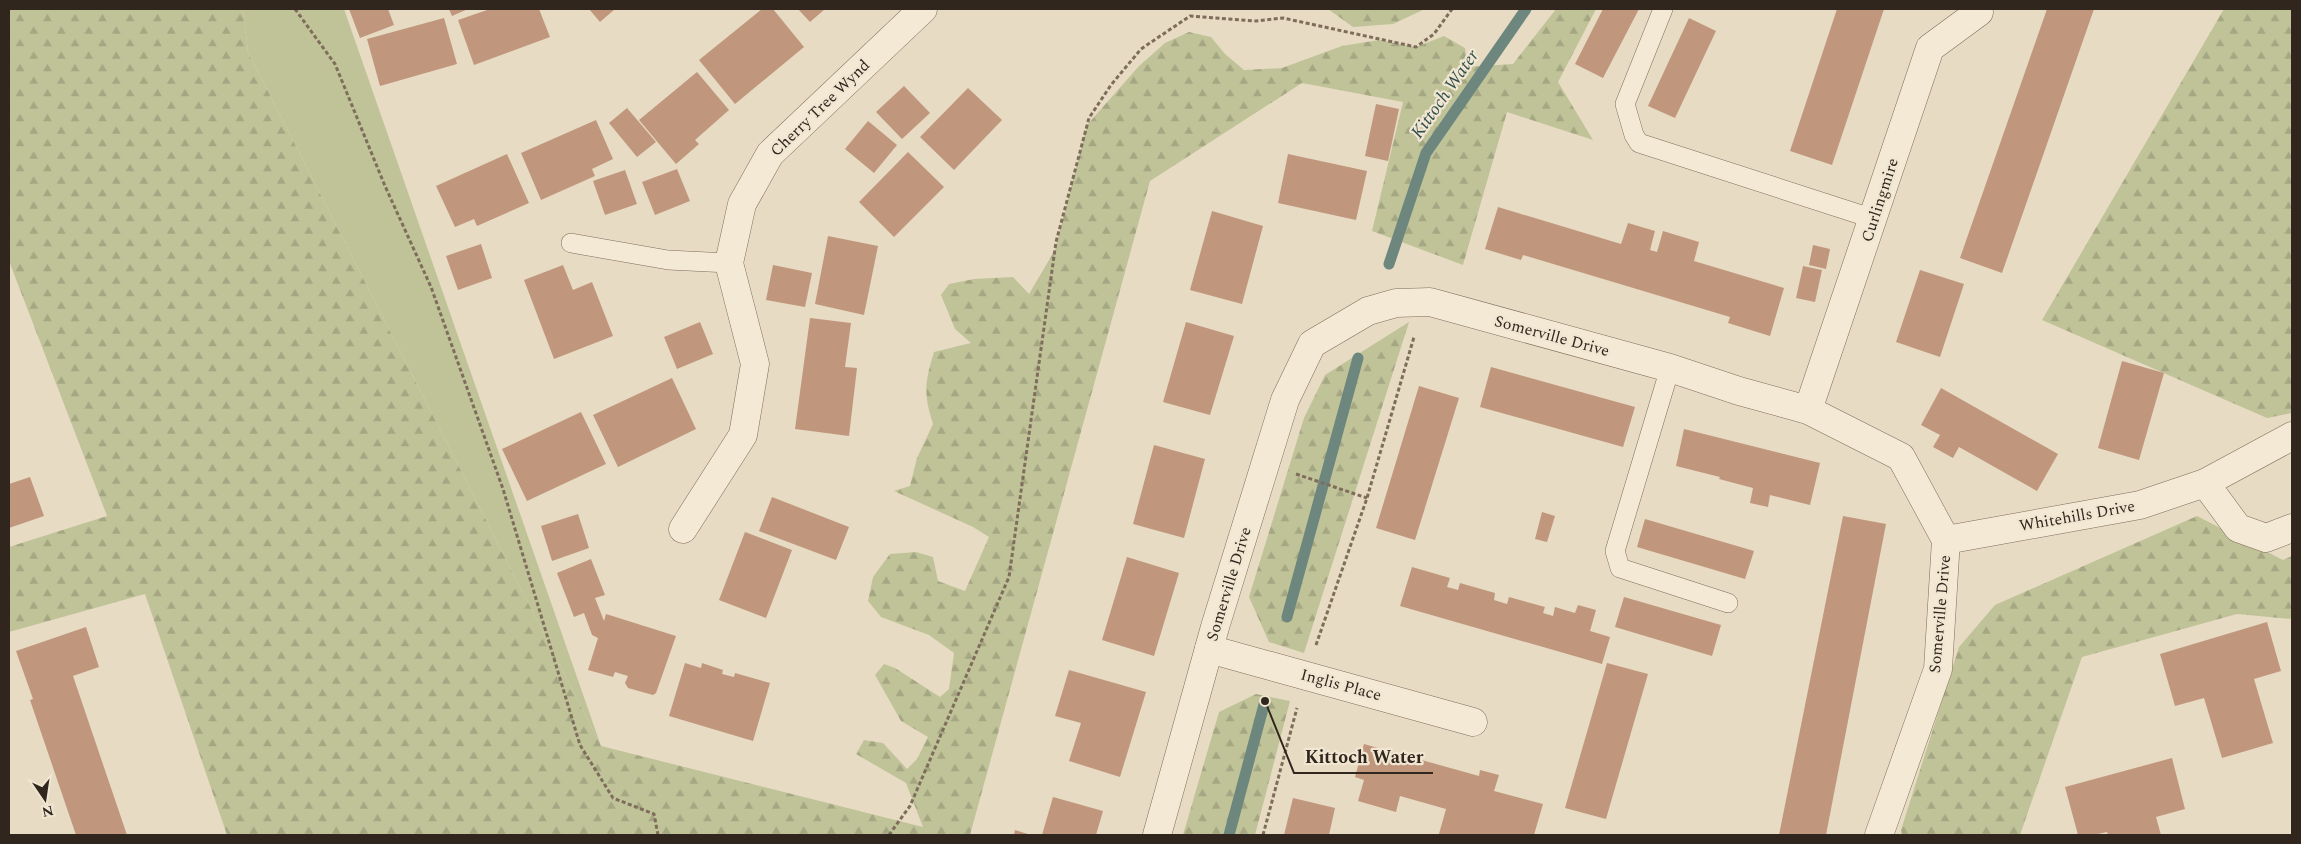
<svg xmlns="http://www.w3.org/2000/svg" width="2301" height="844" viewBox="0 0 2301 844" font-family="Spectral,serif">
<defs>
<pattern id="forest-firs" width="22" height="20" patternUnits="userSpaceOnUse" patternTransform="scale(1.25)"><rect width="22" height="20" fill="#c0c398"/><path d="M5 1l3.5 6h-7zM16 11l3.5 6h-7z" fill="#a5a783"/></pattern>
</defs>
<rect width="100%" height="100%" fill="#e7dbc3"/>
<path fill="#c0c398" d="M243,9H344L601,746L248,52Z"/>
<g fill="url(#forest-firs)">
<path d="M9,9H243L248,52L601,746L923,827L906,783L856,754L864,740L883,743L907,769L917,759L928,737L901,721L875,675L884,664L895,668L940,697L949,689L954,653L929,635L881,617L868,601L873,577L890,554L916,552L933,557L938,581L965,591L989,537L973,527L894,491L910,486L917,458L933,424C923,393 925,382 934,352L971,343L955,329L941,295L949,284L974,279L1013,277L1029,294L1055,250L1087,125L1139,66L1165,43L1189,32L1211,37L1225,54L1244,70L1282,68L1342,46L1379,40L1416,47L1444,36L1465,48L1467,67L1513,64L1556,9H1596L1558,82L1593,140L1507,112L1463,265L1372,231L1403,102L1302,83L1150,181L970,835H227L145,594L9,632V547L107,516L9,261Z"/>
<path d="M1328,9H1425L1393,24L1353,27Z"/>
<path d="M2224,9H2292V413L2267,418L2042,320Z"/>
<path d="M1409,322L1304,653L1269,642L1249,597L1304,418L1325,375Z"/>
<path d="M2197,516L2283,560L2292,556V619L2237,614L2082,657L2020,835H1902L1901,830L1959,647L1995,605Z"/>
<path d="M1256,694L1290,701L1255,835H1183L1219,712Z"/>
</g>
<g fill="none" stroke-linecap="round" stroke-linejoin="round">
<g stroke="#6d877f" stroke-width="11">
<path d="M1389,264L1426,153L1526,9"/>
<path d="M1287,617L1358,358"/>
<path d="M1229,835L1265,701"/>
</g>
</g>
<g fill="#c0977d">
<path d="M349,9H388L394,25L360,38Z"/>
<path d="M449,9H468L452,16Z"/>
<path d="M490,9H539L550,37L474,65L458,20Z"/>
<path d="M589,9H615L600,22Z"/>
<path d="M762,9H773L804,47L735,104L699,60Z"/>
<path d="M798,9H825L810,22Z"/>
<path d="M1603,9H1639L1603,78L1575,64Z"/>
<path d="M1837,9H1884L1832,165L1790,151Z"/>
<path d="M2047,9H2094L2002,273L1960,258Z"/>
<path d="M444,18L457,64L380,86L367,39Z"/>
<path d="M1689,18L1716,31L1675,118L1648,106Z"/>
<path d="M697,72L729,110L695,140L699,144L676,164L639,120Z"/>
<path d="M904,86L930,113L902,139L876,112Z"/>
<path d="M968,88L1002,120L954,170L920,137Z"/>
<path d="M1376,104L1399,109L1388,161L1365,156Z"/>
<path d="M627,108L656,142L637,157L609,123Z"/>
<path d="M596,120L613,159L592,169L595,176L541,200L521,153Z"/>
<path d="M868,121L897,145L874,173L845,149Z"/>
<path d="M908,152L944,187L894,237L859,202Z"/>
<path d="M507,154L529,203L477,226L474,219L455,227L436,186Z"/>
<path d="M1288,154L1367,171L1356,220L1278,203Z"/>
<path d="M677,169L690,201L655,215L642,182Z"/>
<path d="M625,170L637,204L605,215L593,181Z"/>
<path d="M1498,207L1621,244L1628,223L1655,231L1650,250L1657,252L1663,231L1699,242L1694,261L1784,288L1770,336L1728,323L1730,317L1523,255L1521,260L1485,249Z"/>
<path d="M1212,211L1263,226L1242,304L1190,290Z"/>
<path d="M828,236L878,246L864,315L815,304Z"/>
<path d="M481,244L492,278L458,290L446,256Z"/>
<path d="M1813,245L1830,249L1826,269L1809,265Z"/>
<path d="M563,265L573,290L592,282L613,336L554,359L524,280Z"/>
<path d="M773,265L812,273L805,307L766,300Z"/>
<path d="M1803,266L1822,270L1815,302L1796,298Z"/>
<path d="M1920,270L1964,284L1940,357L1896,342Z"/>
<path d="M810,318L851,323L845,367L857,368L849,436L795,429Z"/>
<path d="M700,322L713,354L677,369L664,337Z"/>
<path d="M1186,322L1234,336L1210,415L1163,402Z"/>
<path d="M2122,361L2164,373L2139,460L2098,448Z"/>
<path d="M1491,367L1635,407L1623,447L1480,407Z"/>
<path d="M672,378L696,429L618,467L593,415Z"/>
<path d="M1419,386L1459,398L1415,540L1376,528Z"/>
<path d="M1941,388L2058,454L2037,491L1959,447L1953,458L1933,447L1940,435L1921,425Z"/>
<path d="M581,412L606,464L527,501L502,449Z"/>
<path d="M1684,429L1820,463L1810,505L1770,495L1768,507L1750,503L1753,488L1719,479L1720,477L1676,466Z"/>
<path d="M1154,445L1205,459L1184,538L1133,524Z"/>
<path d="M30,477L44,516L9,528V484Z"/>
<path d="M772,497L849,527L836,560L759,531Z"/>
<path d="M1542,512L1555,516L1547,542L1535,539Z"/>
<path d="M578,514L589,548L552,561L541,526Z"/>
<path d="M1843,516L1886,524L1826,835H1779Z"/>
<path d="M1645,519L1754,551L1745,579L1637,547Z"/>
<path d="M745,532L792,550L766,618L719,600Z"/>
<path d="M1127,557L1179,573L1154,656L1102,640Z"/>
<path d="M591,559L605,595L595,598L604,621L606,614L676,636L656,693L653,695L628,688L625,683L628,676L615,672L613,677L588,670L598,638L592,635L584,613L574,617L557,573Z"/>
<path d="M1412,567L1450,578L1447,587L1458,590L1460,583L1495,593L1494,600L1507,604L1509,597L1545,607L1543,613L1553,616L1555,607L1575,613L1578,605L1596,610L1590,631L1610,637L1602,664L1400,606Z"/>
<path d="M1624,597L1721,625L1712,656L1615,627Z"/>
<path d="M2267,622L2281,671L2254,679L2273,743L2222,758L2204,698L2175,706L2160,654Z"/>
<path d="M86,627L99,667L73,676L127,835H76L30,700L33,699L16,651Z"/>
<path d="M685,663L701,668L702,663L723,670L722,674L734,677L735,673L770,683L753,741L669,716Z"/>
<path d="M1607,663L1648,674L1606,819L1565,808Z"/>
<path d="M1069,670L1146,692L1120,777L1069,761L1081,723L1055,716Z"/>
<path d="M1364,744L1479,776L1480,770L1499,775L1494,791L1543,804L1534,835H1444L1439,834L1446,809L1400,796L1396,812L1358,801L1364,780L1355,777Z"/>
<path d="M2172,758L2185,809L2156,817L2161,835H2108L2107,832L2093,835H2078L2065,787Z"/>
<path d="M1053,797L1103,811L1096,835H1042Z"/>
<path d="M1293,798L1335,808L1329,835H1284Z"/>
<path d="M1015,830L1031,835H1014Z"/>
</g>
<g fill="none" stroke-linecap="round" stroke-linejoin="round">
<defs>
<g id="lane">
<path d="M1663,9L1625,104L1634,135L1639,143L1874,219"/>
<path d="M571,243L668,260L729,263"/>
<path d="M1670,368L1615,551L1620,568L1728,603"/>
</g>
<g id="street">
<path d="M1808,410L1930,48L1979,12"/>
<path d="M2205,483L2238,528L2266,538L2292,528"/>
<path d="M683,529L743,435L755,364L729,263L742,204L770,154L923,9"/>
<path d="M1946,540L2140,505L2205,483L2292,436"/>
<path d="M1209,649L1473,722"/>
<path d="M1157,835L1215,627L1285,400L1312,344L1368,311L1396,303L1430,302L1670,368L1739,391L1808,410L1901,457L1946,540L1938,669L1879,835"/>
</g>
</defs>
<use href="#lane" stroke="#7f6d5c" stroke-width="20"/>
<use href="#street" stroke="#7f6d5c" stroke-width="29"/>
<g stroke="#7f6d5c" stroke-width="3" stroke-dasharray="4 2.5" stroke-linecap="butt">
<path d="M295,9L335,64L385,186L431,287L503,489L580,745L613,798L654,814L658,835"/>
<path d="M1296,474L1367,498"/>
<path d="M1316,645L1367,498L1414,337"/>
<path d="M889,835L910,806L1009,577L1056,242L1089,118L1111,85L1141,49L1190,16L1256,21L1283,18L1416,47L1434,34L1452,9"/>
<path d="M1263,835L1297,708"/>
</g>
<use href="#lane" stroke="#f3e9d4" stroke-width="19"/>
<use href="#street" stroke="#f3e9d4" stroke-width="28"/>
</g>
<g text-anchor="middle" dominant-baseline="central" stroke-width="4.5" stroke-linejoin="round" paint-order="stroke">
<g font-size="16" fill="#31261e" stroke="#f0e6d1">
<text transform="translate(820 108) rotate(-44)">Cherry Tree Wynd</text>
<text transform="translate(1880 200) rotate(-72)">Curlingmire</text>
<text transform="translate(1552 336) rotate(15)">Somerville Drive</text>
<text transform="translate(2077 516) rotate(-10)">Whitehills Drive</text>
<text transform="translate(1229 584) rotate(-73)">Somerville Drive</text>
<text transform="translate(1940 614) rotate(-85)">Somerville Drive</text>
<text transform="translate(1341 685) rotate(15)">Inglis Place</text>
</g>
<g font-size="18" font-style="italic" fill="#2f4e4b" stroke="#f0e6d1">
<text transform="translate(1445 94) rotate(-55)">Kittoch Water</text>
</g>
</g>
<path fill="none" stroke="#31261e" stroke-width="2" d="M1265 701L1294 773H1433"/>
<circle fill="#31261e" stroke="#f0e6d1" stroke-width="2" cx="1265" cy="701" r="5"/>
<g font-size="18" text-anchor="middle" font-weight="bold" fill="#31261e" stroke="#f0e6d1" stroke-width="4.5" stroke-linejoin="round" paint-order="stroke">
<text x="1364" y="763">Kittoch Water</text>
</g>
<rect width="2301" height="844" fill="none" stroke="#31261e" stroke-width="20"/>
<g transform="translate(45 799) rotate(167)" stroke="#f0e6d1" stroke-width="4" paint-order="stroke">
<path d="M0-4L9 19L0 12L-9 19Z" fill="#31261e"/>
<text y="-8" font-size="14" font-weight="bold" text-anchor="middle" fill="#31261e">N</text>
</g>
</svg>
